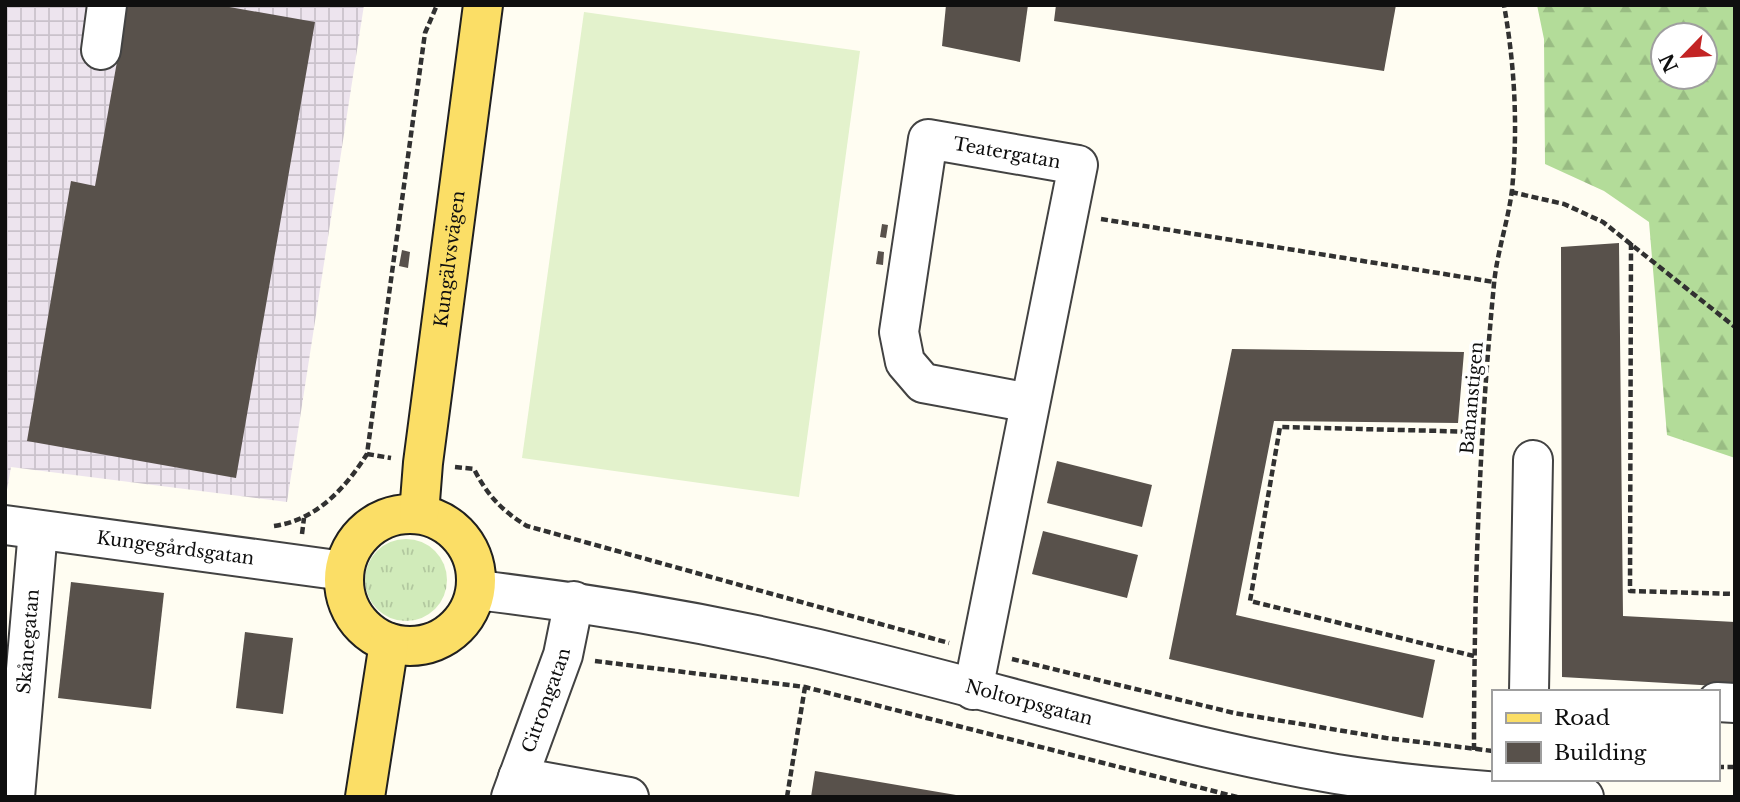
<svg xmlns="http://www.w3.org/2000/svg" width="1740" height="802" viewBox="0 0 1740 802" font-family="'Libre Baskerville',serif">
<defs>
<pattern id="industrial-grid" width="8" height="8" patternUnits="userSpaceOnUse" patternTransform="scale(1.75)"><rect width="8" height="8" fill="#ede4ee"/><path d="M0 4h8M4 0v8" fill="none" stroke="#cac2cb"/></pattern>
<pattern id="grass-tufts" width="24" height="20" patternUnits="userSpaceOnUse" patternTransform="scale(1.75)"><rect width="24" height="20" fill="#d1ebba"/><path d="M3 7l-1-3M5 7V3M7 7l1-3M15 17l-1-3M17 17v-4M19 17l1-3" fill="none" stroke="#b2c89f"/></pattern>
<pattern id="forest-firs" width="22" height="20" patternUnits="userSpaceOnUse" patternTransform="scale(1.75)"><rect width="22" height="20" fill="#b3dc99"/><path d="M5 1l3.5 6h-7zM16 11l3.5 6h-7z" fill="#99bc83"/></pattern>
</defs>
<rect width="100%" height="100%" fill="#fffdf2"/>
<path fill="url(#industrial-grid)" d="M5,5H364L287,502L11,467L5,501Z"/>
<circle fill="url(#grass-tufts)" cx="406" cy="580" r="41"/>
<path fill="url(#forest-firs)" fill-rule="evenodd" d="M1537,5H1735V458L1667,435L1649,222L1604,191L1545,164L1544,39ZM1663,35H1705V77H1663Z"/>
<path fill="#e3f2cc" d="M584,12L860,51L799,497L522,458Z"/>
<g fill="#58514b">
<path d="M127,5H218L315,22L236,478L27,441L71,181L95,186Z"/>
<path d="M946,5H1028L1020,62L942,46Z"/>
<path d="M1056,5H1396L1384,71L1054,21Z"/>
<path d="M882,224L888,225L886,238L880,237Z"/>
<path d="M1619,243L1623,616L1735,622V687L1562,677L1561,247Z"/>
<path d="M402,250L410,252L408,268L399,266Z"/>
<path d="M878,251L884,252L883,265L876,264Z"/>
<path d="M1232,349L1464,352L1458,423L1274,421L1236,615L1435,660L1423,718L1169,659Z"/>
<path d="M1057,461L1152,485L1142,527L1047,503Z"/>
<path d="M1043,531L1138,555L1127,598L1032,574Z"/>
<path d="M71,582L164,593L151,709L58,698Z"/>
<path d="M245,632L293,638L283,714L236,708Z"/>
<path d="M815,771L956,795V797H811Z"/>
</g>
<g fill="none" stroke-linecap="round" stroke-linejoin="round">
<defs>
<g id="minor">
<path d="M101,50L107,5"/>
<path id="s1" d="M5,525L344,571"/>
<path id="s2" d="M476,590C609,605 742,629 872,662C1026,700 1179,747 1336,774C1418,787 1501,793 1584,797"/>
<path d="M973,690L1078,165L928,139L899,332L905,362L923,383L1030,403"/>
<path d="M1529,692L1533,460"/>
<path d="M1717,702L1735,703"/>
<path d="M518,777L629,797"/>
<path id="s3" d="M15,797L38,530"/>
<path id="s4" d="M511,797L563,655L574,601"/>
</g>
<g id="major">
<circle cx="410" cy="580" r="66"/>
<path id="s5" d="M419,514L423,463L483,5"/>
<path d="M365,797L389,643"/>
</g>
</defs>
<use href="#minor" stroke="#424242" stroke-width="42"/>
<use href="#major" stroke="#202020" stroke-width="42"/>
<g stroke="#313131" stroke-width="4.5" stroke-dasharray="7 3.5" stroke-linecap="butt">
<path d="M1511,192L1564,204L1603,222L1735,327"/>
<path d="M1101,219L1494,282"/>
<path d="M1631,243L1630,591L1735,594"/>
<path d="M367,454L391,458"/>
<path d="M455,467L474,469C487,495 502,511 527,526L949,643"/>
<path d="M274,526C316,520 345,489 367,454L425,33L437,5"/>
<path d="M302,534L304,518"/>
<path d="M1474,656L1250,601L1280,427L1482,432"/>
<path d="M1012,659L1234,713L1386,738L1493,751"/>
<path d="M595,661L805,687L1237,797"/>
<path d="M1474,750C1474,595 1479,439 1494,284C1497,252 1508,222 1512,190C1518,128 1515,67 1504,5"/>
<path d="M1717,767H1735"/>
<path d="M787,797L805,687"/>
</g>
<use href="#minor" stroke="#fff" stroke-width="38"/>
<use href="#major" stroke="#fbde66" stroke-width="38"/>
</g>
<g text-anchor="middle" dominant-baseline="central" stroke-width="7" stroke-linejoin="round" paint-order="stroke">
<g font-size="18" fill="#0f0f0f" stroke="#fff">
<text transform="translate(1007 153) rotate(10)">Teatergatan</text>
<text stroke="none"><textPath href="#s5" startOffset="257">Kungälvsvägen</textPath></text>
<text transform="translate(1472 398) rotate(-85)">Bananstigen</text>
<text stroke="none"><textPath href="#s1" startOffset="172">Kungegårdsgatan</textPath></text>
<text stroke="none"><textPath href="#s3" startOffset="156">Skånegatan</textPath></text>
<text stroke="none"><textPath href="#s4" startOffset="103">Citrongatan</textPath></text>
<text stroke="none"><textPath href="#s2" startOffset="565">Noltorpsgatan</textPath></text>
</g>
</g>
<rect width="1740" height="802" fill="none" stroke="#0f0f0f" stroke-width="14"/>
<rect x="1492" y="690" width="228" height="91" fill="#ffffff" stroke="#9f9f9f" stroke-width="2"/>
<rect x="1506" y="713" width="35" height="10" fill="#fbde66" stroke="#9f9f9f" stroke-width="2"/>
<text x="1554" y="725" font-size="21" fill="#0f0f0f">Road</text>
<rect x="1506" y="742" width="35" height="21" fill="#58514b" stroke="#9f9f9f" stroke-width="2"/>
<text x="1554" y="760" font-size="21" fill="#0f0f0f">Building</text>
<g transform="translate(1684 56) rotate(245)"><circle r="33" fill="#ffffff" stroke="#9f9f9f" stroke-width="2"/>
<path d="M0-5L12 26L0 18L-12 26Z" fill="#c32424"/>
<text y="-10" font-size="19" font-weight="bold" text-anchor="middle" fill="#0f0f0f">N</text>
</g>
</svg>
